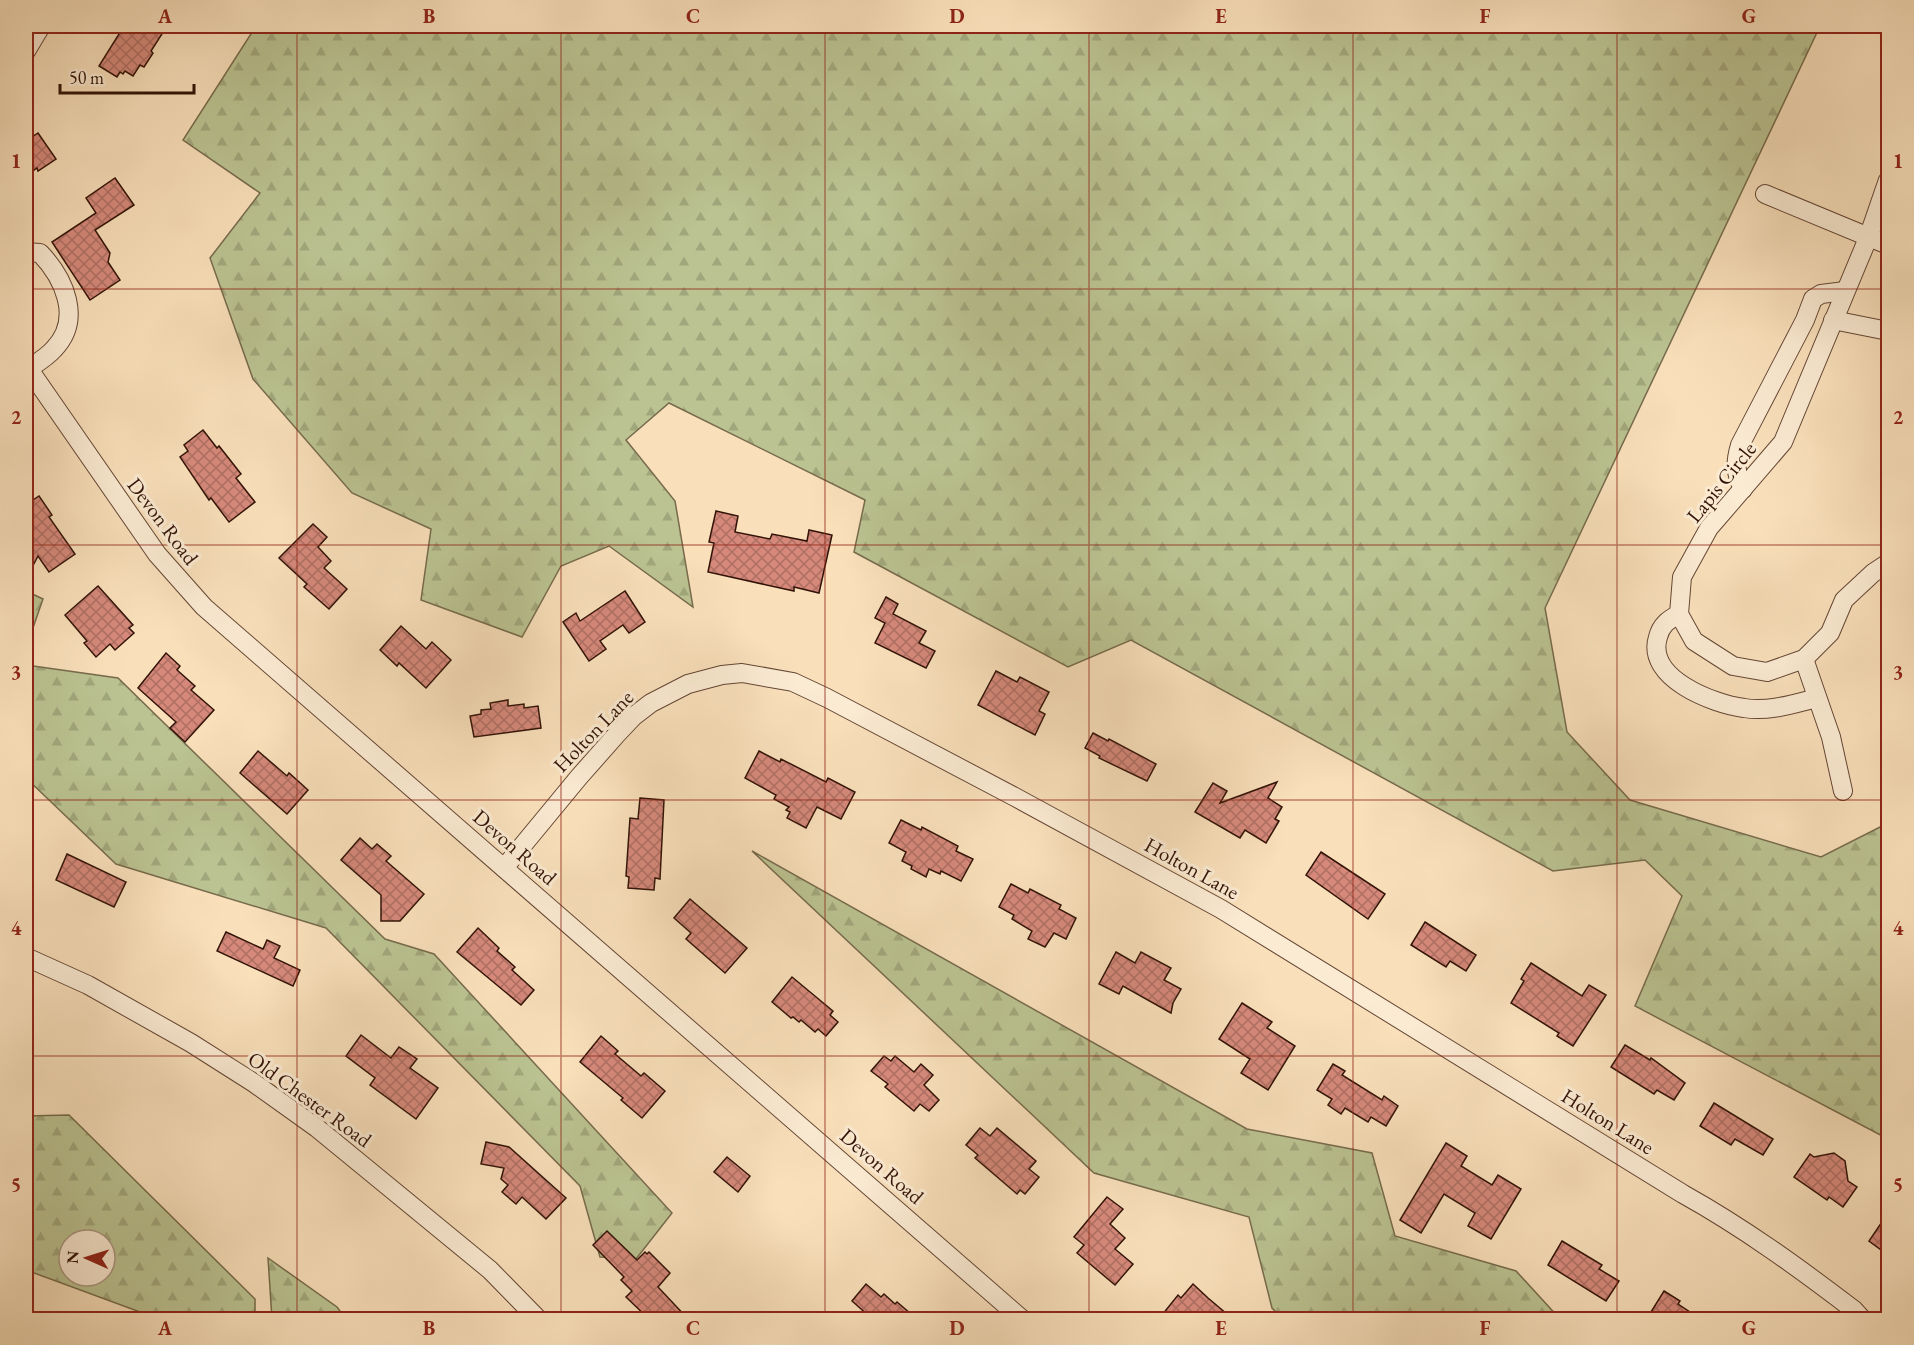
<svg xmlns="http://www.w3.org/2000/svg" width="1914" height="1345" viewBox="0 0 1914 1345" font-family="'EB Garamond',serif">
<defs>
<pattern id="forest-firs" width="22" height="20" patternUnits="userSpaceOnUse" patternTransform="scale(1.5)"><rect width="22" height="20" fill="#bbc392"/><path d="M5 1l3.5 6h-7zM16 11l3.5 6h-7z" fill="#a1a77c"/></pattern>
<pattern id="building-cross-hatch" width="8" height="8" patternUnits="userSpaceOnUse" patternTransform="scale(1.5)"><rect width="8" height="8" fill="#d6897b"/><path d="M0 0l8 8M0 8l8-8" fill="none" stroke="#ae6f63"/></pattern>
</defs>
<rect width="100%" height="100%" fill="#f9e0bb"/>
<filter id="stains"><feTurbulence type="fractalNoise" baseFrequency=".00333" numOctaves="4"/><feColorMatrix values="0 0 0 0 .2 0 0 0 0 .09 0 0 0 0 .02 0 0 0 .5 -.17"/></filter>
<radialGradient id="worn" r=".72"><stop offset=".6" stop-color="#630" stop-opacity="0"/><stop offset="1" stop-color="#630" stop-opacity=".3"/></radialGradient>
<g fill="url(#forest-firs)" stroke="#776b4c" stroke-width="1.5" fill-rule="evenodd">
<path d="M256,26H1820L1545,608L1567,732L1630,800L1821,857L1888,823V1139L1635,1006L1682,896L1645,860L1553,871L1131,640L1068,667L854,552L865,500L669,403L626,440L675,501L693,607L609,546L561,566L522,637L421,600L431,529L352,493L253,379L210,258L260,193L183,140Z"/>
<path d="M26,591L43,599L26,648Z"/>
<path d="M26,665L118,678L385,939L434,954L672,1213L636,1259L600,1257L580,1186L326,928L116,864L26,778Z"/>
<path d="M752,851L1247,1129L1372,1153L1395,1236L1516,1271L1560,1319H1283L1272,1308L1249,1217L1094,1173Z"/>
<path d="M69,1115L255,1299V1319H159L26,1270V1116ZM69,1240H105V1276H69Z"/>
<path d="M268,1258L337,1307L346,1319H272Z"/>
</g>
<g fill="url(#building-cross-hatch)" stroke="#331307" stroke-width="1.5">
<path d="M124,26H167L151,51L153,53L144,67L140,65L133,76L125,71L123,74L120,72L117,77L99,66Z"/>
<path d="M38,133L56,159L38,171L37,168L26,176V141Z"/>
<path d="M115,178L134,205L95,230L110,253L108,262L120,280L90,300L52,242L96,213L86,198Z"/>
<path d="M203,430L217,448L219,446L241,474L236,478L255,502L229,522L211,498L209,500L180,457L188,451L184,445Z"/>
<path d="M39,496L52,515L49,517L75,554L49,572L38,556L26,579V505Z"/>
<path d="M716,511L738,516L735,532L770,539L772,534L807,541L809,530L832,535L819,593L794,587V591L708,572L714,543L709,542Z"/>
<path d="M313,524L327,537L318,547L331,561L324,568L347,589L329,609L304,587L307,584L279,558Z"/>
<path d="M98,586L133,625L129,628L134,633L115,650L110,644L96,657L84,643L87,641L65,615Z"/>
<path d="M625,591L645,622L629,633L623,625L600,641L606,649L589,661L563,622L576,613L580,621Z"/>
<path d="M886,597L898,604L893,614L926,631L919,643L935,651L926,668L875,643L885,623L875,618Z"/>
<path d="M401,626L426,649L432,642L451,660L426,688L399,663L397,666L380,650Z"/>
<path d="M166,653L180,666L177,670L195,686L191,690L214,710L185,742L170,728L176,722L138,688Z"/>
<path d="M996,671L1017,682L1020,677L1049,692L1039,711L1045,714L1035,735L978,705Z"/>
<path d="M508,700V706L524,704V708L538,706L541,728L474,737L470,716L481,714V710L491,709L490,703Z"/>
<path d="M1093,733L1108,741L1109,739L1156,764L1147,781L1099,758L1100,756L1085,748Z"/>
<path d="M258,751L287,776L289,773L308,790L287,814L240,773Z"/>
<path d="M759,751L780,762L781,759L826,782L828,778L855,792L841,819L817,807L806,828L787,818L790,812L786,810L789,807L774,799L776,795L745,778Z"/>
<path d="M1277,782L1268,798L1282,807L1275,819L1279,821L1266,843L1245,830L1240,838L1195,812L1213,783L1227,791L1220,803Z"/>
<path d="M640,798L664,800L660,879L655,878L654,890L628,888L629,877L626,876L630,818L638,819Z"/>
<path d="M901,820L921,830L922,827L958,846L956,851L973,859L961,881L941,871L940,874L929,869L926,877L911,869L912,866L902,861L906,852L889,843Z"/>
<path d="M360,838L372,849L377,844L391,856L386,861L424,894L400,921H381V895L341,860Z"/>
<path d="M1321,852L1385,894L1368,919L1306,875Z"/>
<path d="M67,854L126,882L114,907L56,880Z"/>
<path d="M1011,884L1028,893L1030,889L1061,905L1059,909L1076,918L1066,939L1054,933L1045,947L1028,939L1032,931L1012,919L1014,915L999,907Z"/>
<path d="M690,899L747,948L725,973L686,939L691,933L674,918Z"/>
<path d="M1425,922L1476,955L1466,971L1450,961L1446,967L1411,945Z"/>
<path d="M478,928L499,948L497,951L515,967L512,970L534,990L521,1005L457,952Z"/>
<path d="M226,932L263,949L267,940L280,946L274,958L300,970L293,986L217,951Z"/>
<path d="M1116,952L1135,963L1141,952L1171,968L1164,980L1181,989L1173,1003L1171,1013L1123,986L1119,994L1099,984Z"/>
<path d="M1531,963L1582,996L1589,985L1606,995L1573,1046L1557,1036L1559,1033L1511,1003L1524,981L1521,979Z"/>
<path d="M792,977L833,1011L830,1015L838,1022L826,1036L818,1029L815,1032L801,1020L799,1022L793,1017L791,1018L772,1002Z"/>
<path d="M1242,1003L1272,1022L1267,1028L1295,1046L1268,1090L1241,1073L1250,1059L1219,1039Z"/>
<path d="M361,1035L391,1058L399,1047L417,1059L410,1068L438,1088L416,1119L370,1085L375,1078L346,1056Z"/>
<path d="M601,1036L618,1051L615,1054L641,1076L644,1073L665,1091L642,1118L621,1100L623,1098L580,1062Z"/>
<path d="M1625,1045L1650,1060L1651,1058L1685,1083L1674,1100L1657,1090L1654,1094L1611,1067Z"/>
<path d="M884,1056L891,1061L895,1056L914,1072L921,1064L933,1075L924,1085L939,1100L929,1111L920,1104L914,1111L885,1087L888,1084L871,1071Z"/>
<path d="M1333,1064L1345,1071L1342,1075L1382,1100L1384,1096L1398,1106L1386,1126L1371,1117L1368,1122L1345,1108L1341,1114L1328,1105L1332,1099L1317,1090Z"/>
<path d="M1714,1103L1773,1139L1763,1155L1735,1139L1731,1145L1700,1126Z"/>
<path d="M980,1128L990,1136L997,1128L1036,1161L1029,1169L1039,1177L1025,1194L1020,1190L1017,1194L975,1158L978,1155L966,1145Z"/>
<path d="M486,1142L509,1147L566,1198L546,1219L522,1197L516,1204L502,1192L508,1185L501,1179L504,1168L481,1164Z"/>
<path d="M1446,1143L1467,1156L1461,1166L1492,1185L1498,1175L1521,1189L1491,1239L1468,1226L1475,1213L1444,1194L1421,1233L1400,1220Z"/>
<path d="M1834,1153L1845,1161L1848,1181L1857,1187L1843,1207L1829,1197L1827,1200L1794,1177L1810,1154L1814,1157Z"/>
<path d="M727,1157L750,1176L738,1192L714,1172Z"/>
<path d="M1107,1197L1123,1209L1110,1224L1125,1238L1115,1249L1133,1264L1115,1285L1077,1253L1084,1245L1074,1237Z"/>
<path d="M1888,1213V1255L1869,1241Z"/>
<path d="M607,1231L637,1260L645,1252L647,1254L649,1252L670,1273L658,1287L689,1320H650L626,1297L632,1291L621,1280L624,1277L593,1245Z"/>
<path d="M1562,1241L1602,1265L1599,1269L1619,1281L1606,1301L1548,1265Z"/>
<path d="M866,1284L881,1297L884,1294L895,1304L897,1302L918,1320H878L871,1314L869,1316L852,1301Z"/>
<path d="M1193,1284L1208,1298L1234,1320H1158L1178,1295L1181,1298Z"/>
<path d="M1664,1291L1680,1301L1678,1304L1702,1320H1646Z"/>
</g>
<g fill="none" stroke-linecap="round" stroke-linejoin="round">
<defs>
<g id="minor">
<path d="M26,51L41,26"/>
<path d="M1888,180L1868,238L1783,442L1709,528L1682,577L1679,614L1694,641L1733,666L1767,672L1804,659L1830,633L1844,600L1873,573L1888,563"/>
<path d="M1765,194L1888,245"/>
<path d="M26,252L40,253C64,278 83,319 54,349C47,357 37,363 28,369"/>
<path d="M1833,320L1888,331"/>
<path d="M26,365L157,554L204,607L1023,1320"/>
<path d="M1743,489C1735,473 1735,462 1740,445L1805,320L1813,299L1821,294L1845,291"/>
<path d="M1679,614C1668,620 1661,625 1658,637C1645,678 1713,704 1744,708C1769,712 1793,704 1817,698"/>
<path d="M1804,659L1831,737L1843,791"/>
<path d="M504,868L579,777L617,734L634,716L651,703L688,684L722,675L742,673L793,682L827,698L1015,797L1221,909L1683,1194C1744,1228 1799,1268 1854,1310L1863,1320"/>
<path d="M26,957L88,985L191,1043L254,1083L317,1128L406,1201L490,1270L539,1320"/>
</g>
</defs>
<use href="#minor" stroke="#644634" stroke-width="20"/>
<use href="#minor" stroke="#fbebd3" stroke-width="18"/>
</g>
<path fill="none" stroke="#8f2418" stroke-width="1.5" stroke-opacity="0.55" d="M297,26V1320M561,26V1320M825,26V1320M1089,26V1320M1353,26V1320M1617,26V1320M26,289H1888M26,545H1888M26,800H1888M26,1056H1888"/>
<g text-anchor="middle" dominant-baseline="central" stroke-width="6" stroke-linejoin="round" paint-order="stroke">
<g font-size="21" fill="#331307" stroke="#fbebd3">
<text transform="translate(1721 482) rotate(-51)">Lapis Circle</text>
<text transform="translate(163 521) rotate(53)">Devon Road</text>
<text transform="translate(593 731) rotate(-46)">Holton Lane</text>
<text transform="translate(515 847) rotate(41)">Devon Road</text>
<text transform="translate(1192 868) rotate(29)">Holton Lane</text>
<text transform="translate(310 1099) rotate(36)">Old Chester Road</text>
<text transform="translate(1608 1121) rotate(32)">Holton Lane</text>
<text transform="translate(882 1166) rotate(41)">Devon Road</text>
</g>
</g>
<rect width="1914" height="1345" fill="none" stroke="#f9e0bb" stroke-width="66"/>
<g transform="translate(87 1258) rotate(273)"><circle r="28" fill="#fbebd3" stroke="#ab9581" stroke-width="1.5"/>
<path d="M0-4.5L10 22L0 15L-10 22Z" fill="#8f2418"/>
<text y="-9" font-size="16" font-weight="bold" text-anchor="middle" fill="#331307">N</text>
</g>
<path d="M60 84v9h134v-9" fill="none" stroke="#331307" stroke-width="3"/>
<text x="69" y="84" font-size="18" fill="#331307" stroke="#fbebd3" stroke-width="4.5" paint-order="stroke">50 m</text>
<rect x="33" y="33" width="1848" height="1279" fill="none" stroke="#8f2418" stroke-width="2"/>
<g font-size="20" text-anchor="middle" font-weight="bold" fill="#8f2418">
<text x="165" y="23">A</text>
<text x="429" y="23">B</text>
<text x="693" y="23">C</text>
<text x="957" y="23">D</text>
<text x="1221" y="23">E</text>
<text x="1485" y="23">F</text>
<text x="1749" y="23">G</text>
<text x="16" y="168">1</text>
<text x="1898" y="168">1</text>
<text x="16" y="424">2</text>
<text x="1898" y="424">2</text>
<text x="16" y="679">3</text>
<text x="1898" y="679">3</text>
<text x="16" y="935">4</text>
<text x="1898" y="935">4</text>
<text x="16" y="1191">5</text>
<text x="1898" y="1191">5</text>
<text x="165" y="1335">A</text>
<text x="429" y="1335">B</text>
<text x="693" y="1335">C</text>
<text x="957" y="1335">D</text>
<text x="1221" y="1335">E</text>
<text x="1485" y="1335">F</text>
<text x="1749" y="1335">G</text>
</g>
<rect width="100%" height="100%" filter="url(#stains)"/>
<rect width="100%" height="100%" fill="url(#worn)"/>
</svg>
